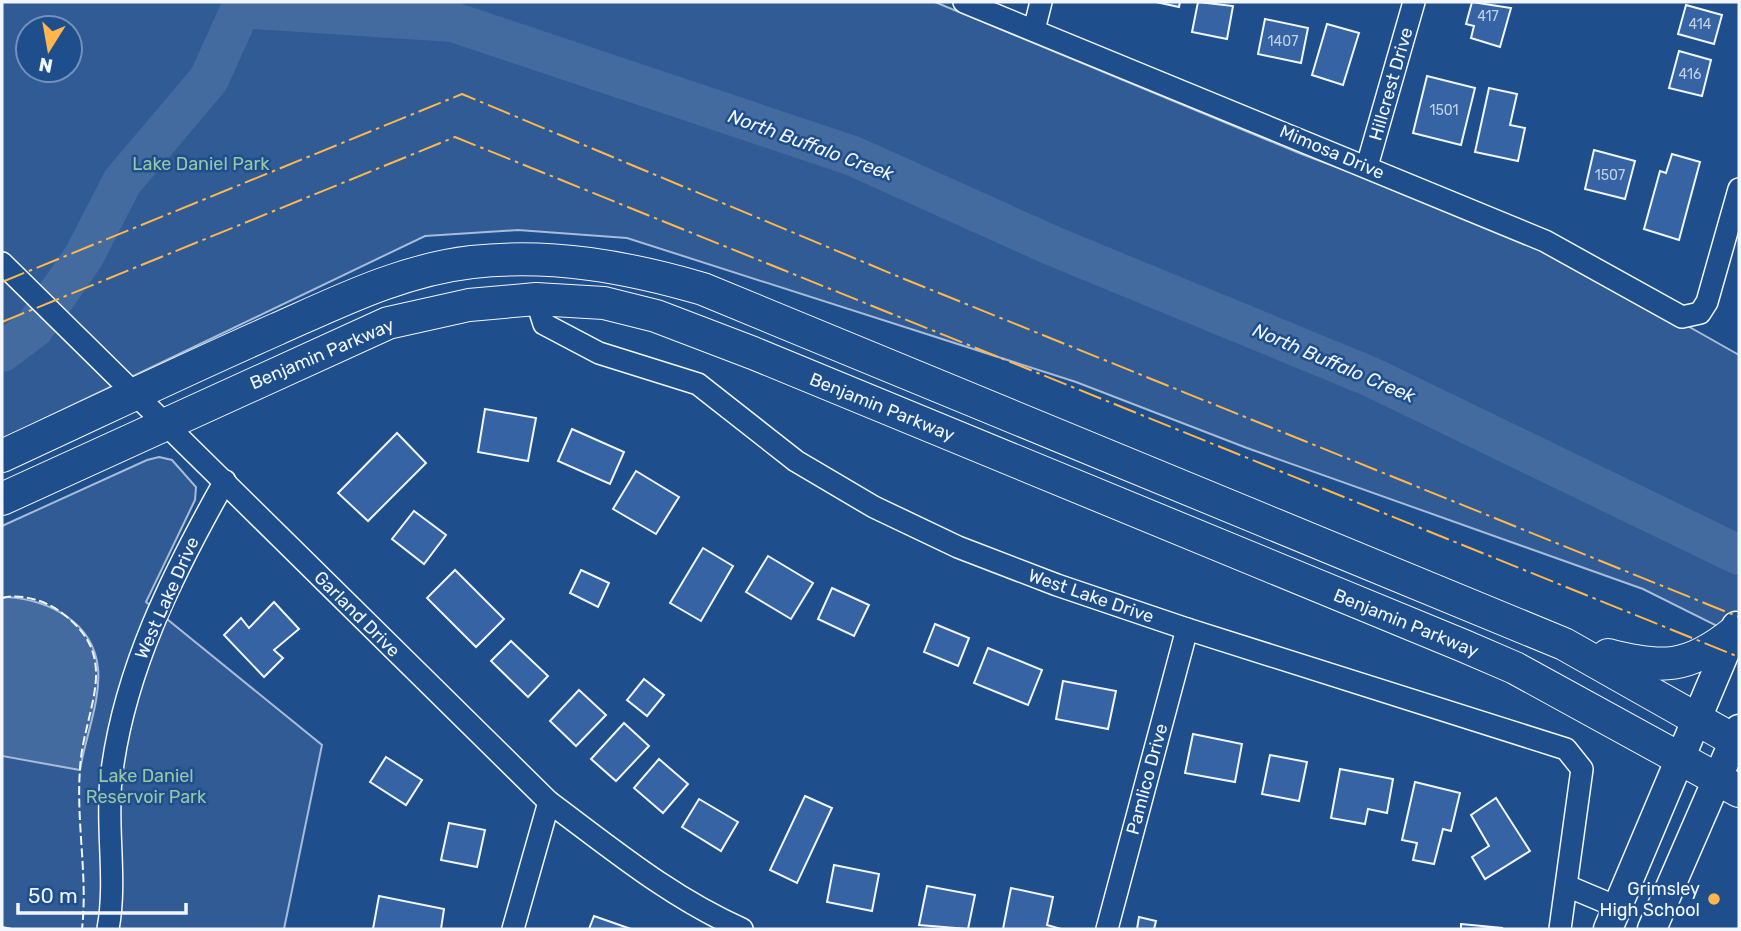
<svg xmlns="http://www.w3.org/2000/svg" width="1741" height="931" viewBox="0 0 1741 931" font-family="Rubik,sans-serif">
<rect width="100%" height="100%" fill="#1f4e8c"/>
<g fill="#305b95" stroke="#a8bbd7" stroke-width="2" fill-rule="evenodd">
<path d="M2,2H935L1299,153L1546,246L1739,355V637L1643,589L1247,448L1076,382L627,238L518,230L425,236L2,439ZM28,28H70V70H28Z"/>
<path d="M159,457L172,460L196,487L195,500L146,602L322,745L284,929H2V526L147,460Z"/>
</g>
<path fill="#446ba0" stroke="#a8bbd7" stroke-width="2" d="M7,597C48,600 93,621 98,668C101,701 85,738 80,770L2,756V598Z"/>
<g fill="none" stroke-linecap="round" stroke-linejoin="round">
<path stroke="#446ba0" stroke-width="7" d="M241,8L243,2"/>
<path stroke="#446ba0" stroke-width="40" d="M2,352L34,328L84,256L122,182L209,79L241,8L453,22L853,156L1053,246L1371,377L1739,555"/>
</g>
<g fill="#3563a3" stroke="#f2f6ff" stroke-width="2">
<path d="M1156,2H1180L1179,7Z"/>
<path d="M1198,2L1233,6L1227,39L1192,32Z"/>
<path d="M1472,2L1511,8L1500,47L1471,38L1474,26L1466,24Z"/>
<path d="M1686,5L1722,15L1714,44L1678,34Z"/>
<path d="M1265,19L1308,28L1301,63L1258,54Z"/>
<path d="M1327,24L1359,33L1343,85L1312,75Z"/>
<path d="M1679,51L1711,60L1702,96L1669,88Z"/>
<path d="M1427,76L1475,88L1461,145L1413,133Z"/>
<path d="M1489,88L1517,94L1510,125L1525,128L1518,161L1475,152Z"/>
<path d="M1594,150L1635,161L1625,199L1585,189Z"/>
<path d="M1672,154L1700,162L1679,240L1644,229L1660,171L1666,173Z"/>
<path d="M485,409L536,418L528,461L478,452Z"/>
<path d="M572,429L624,452L610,484L558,461Z"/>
<path d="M397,433L426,463L368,521L338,493Z"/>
<path d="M636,471L679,497L656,534L613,509Z"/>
<path d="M414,511L446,535L424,564L392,539Z"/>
<path d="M703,548L733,566L701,621L670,603Z"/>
<path d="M768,556L813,583L791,619L746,592Z"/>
<path d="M455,570L504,619L476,647L427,598Z"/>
<path d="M581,570L609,583L598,607L570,593Z"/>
<path d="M832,588L869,605L854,636L818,619Z"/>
<path d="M274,602L299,629L274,650L283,658L264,677L224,635L241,618L249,628Z"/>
<path d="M935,624L969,638L958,666L924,652Z"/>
<path d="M511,641L548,676L528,697L491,661Z"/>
<path d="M988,648L1042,670L1028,705L974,683Z"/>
<path d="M644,679L664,695L647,716L627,700Z"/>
<path d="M1063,681L1116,691L1108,729L1056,719Z"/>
<path d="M579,690L606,715L576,746L550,721Z"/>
<path d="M624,723L649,746L616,781L591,759Z"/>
<path d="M1193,734L1242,744L1235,782L1185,773Z"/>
<path d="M1270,755L1307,762L1299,801L1262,794Z"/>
<path d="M386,757L422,780L406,805L370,782Z"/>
<path d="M659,759L688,784L663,813L634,788Z"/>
<path d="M1340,769L1393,779L1387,813L1368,809L1365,824L1331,818Z"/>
<path d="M1415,782L1460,793L1451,831L1443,829L1434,864L1413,860L1417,843L1402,840Z"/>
<path d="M805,796L832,808L797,883L770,870Z"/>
<path d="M1496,798L1530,851L1485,879L1472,857L1489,846L1471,815Z"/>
<path d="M699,799L738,822L721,851L682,827Z"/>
<path d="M449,823L485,830L477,867L441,860Z"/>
<path d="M834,865L879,874L872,911L827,902Z"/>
<path d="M927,886L975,895L968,929L919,925Z"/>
<path d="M1011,888L1053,897L1047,925L1061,929H1003Z"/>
<path d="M379,896L444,909L441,929H373Z"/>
<path d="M594,916L631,929H589Z"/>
<path d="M1139,917L1156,921L1154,929H1137Z"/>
<path d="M1461,924L1503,928L1461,929Z"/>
</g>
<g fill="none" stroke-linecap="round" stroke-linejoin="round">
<defs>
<g id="street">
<path d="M964,2L1545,241L1682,317L1700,313L1707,302L1739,189"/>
<path d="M1034,30L1041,2"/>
<path d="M1367,166L1414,2"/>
<path d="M2,263L549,802C611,848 671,898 742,929"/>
<path d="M536,299L544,324L599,353L698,384L796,461L874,507L958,547L1057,585L1187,629L1566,749L1582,769L1560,929"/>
<path d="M1567,886L1617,907"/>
<path d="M108,929C117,880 106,829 111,779C123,672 173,573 225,481"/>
<path d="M513,929L549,802"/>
<path d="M1107,929L1187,629"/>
</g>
<g id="secondary">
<path d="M1608,929L1736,626"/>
<path d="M1652,929L1739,729"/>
</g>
<g id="primary">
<path d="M2,456C93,414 184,370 277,329C340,301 402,270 472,262C551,253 628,267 703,289L1564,644L1739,743"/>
<path d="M2,499L388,323L469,305L536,299L604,303L656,316L753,353L1464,646L1515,668L1739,791"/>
<path d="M1608,655C1662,669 1688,669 1733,633"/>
</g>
</defs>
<use href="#street" stroke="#f2f6ff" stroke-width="24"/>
<use href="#secondary" stroke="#f2f6ff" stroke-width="31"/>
<use href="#primary" stroke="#f2f6ff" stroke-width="34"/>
<use href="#street" stroke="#1f4e8c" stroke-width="21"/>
<use href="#secondary" stroke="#1f4e8c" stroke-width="28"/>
<use href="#primary" stroke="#1f4e8c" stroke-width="32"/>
<g stroke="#f2f6ff" stroke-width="2" stroke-dasharray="9 3.5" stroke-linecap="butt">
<path d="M2,598C21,593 47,601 62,613C124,659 83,709 80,769C76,823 88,876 82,929"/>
<path d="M2,927L13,929"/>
</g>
<g stroke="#ffb74d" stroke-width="2" stroke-dasharray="24 5 3.5 5" stroke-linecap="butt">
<path d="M2,282L462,94L897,276L1739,617"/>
<path d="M2,322L455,137L1739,657"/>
</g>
</g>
<circle fill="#ffb74d" stroke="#1f4e8c" stroke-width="2.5" cx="1714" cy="899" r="7"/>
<g text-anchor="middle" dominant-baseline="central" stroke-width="5" stroke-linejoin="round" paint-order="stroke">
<g font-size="14" fill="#c3d1e8">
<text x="1488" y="16">417</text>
<text x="1700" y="24">414</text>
<text x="1283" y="41">1407</text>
<text x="1690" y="74">416</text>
<text x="1444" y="110">1501</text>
<text x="1610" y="175">1507</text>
</g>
<g font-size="18" fill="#f2f6ff" stroke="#1f4e8c">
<text transform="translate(1391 84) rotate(-74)">Hillcrest Drive</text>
<text transform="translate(1332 152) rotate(23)">Mimosa Drive</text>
<text transform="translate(322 354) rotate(-23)">Benjamin Parkway</text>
<text transform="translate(882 407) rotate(22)">Benjamin Parkway</text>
<text transform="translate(1091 596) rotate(19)">West Lake Drive</text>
<text transform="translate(167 598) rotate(-66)">West Lake Drive</text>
<text transform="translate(357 614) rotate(45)">Garland Drive</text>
<text transform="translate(1406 623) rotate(22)">Benjamin Parkway</text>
<text transform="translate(1147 779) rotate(-75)">Pamlico Drive</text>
</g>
<g font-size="18" fill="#97c8a6" stroke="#1f4e8c">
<text x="201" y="164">Lake Daniel Park</text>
<text x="146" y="776">Lake Daniel<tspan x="146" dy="21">Reservoir Park</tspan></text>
</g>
<g font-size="18" fill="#f2f6ff" stroke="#1f4e8c" text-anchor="end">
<text x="1700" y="889">Grimsley<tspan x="1700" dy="21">High School</tspan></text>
</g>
<g font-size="19" font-style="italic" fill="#f2f6ff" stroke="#1f4e8c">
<text transform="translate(811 145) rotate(20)">North Buffalo Creek</text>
<text transform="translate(1334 363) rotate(23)">North Buffalo Creek</text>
</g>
</g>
<rect width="1741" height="931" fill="none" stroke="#f2f6ff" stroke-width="7"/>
<g transform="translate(49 49) rotate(191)"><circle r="33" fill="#1f4e8c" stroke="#7391ba" stroke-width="2"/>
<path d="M0-5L12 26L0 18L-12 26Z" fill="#ffb74d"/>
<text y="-10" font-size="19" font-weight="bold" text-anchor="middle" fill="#f2f6ff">N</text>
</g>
<path d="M18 903v10h168v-10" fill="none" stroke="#f2f6ff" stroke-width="3.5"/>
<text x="28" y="903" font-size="21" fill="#f2f6ff" stroke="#1f4e8c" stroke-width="5" paint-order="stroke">50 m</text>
</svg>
